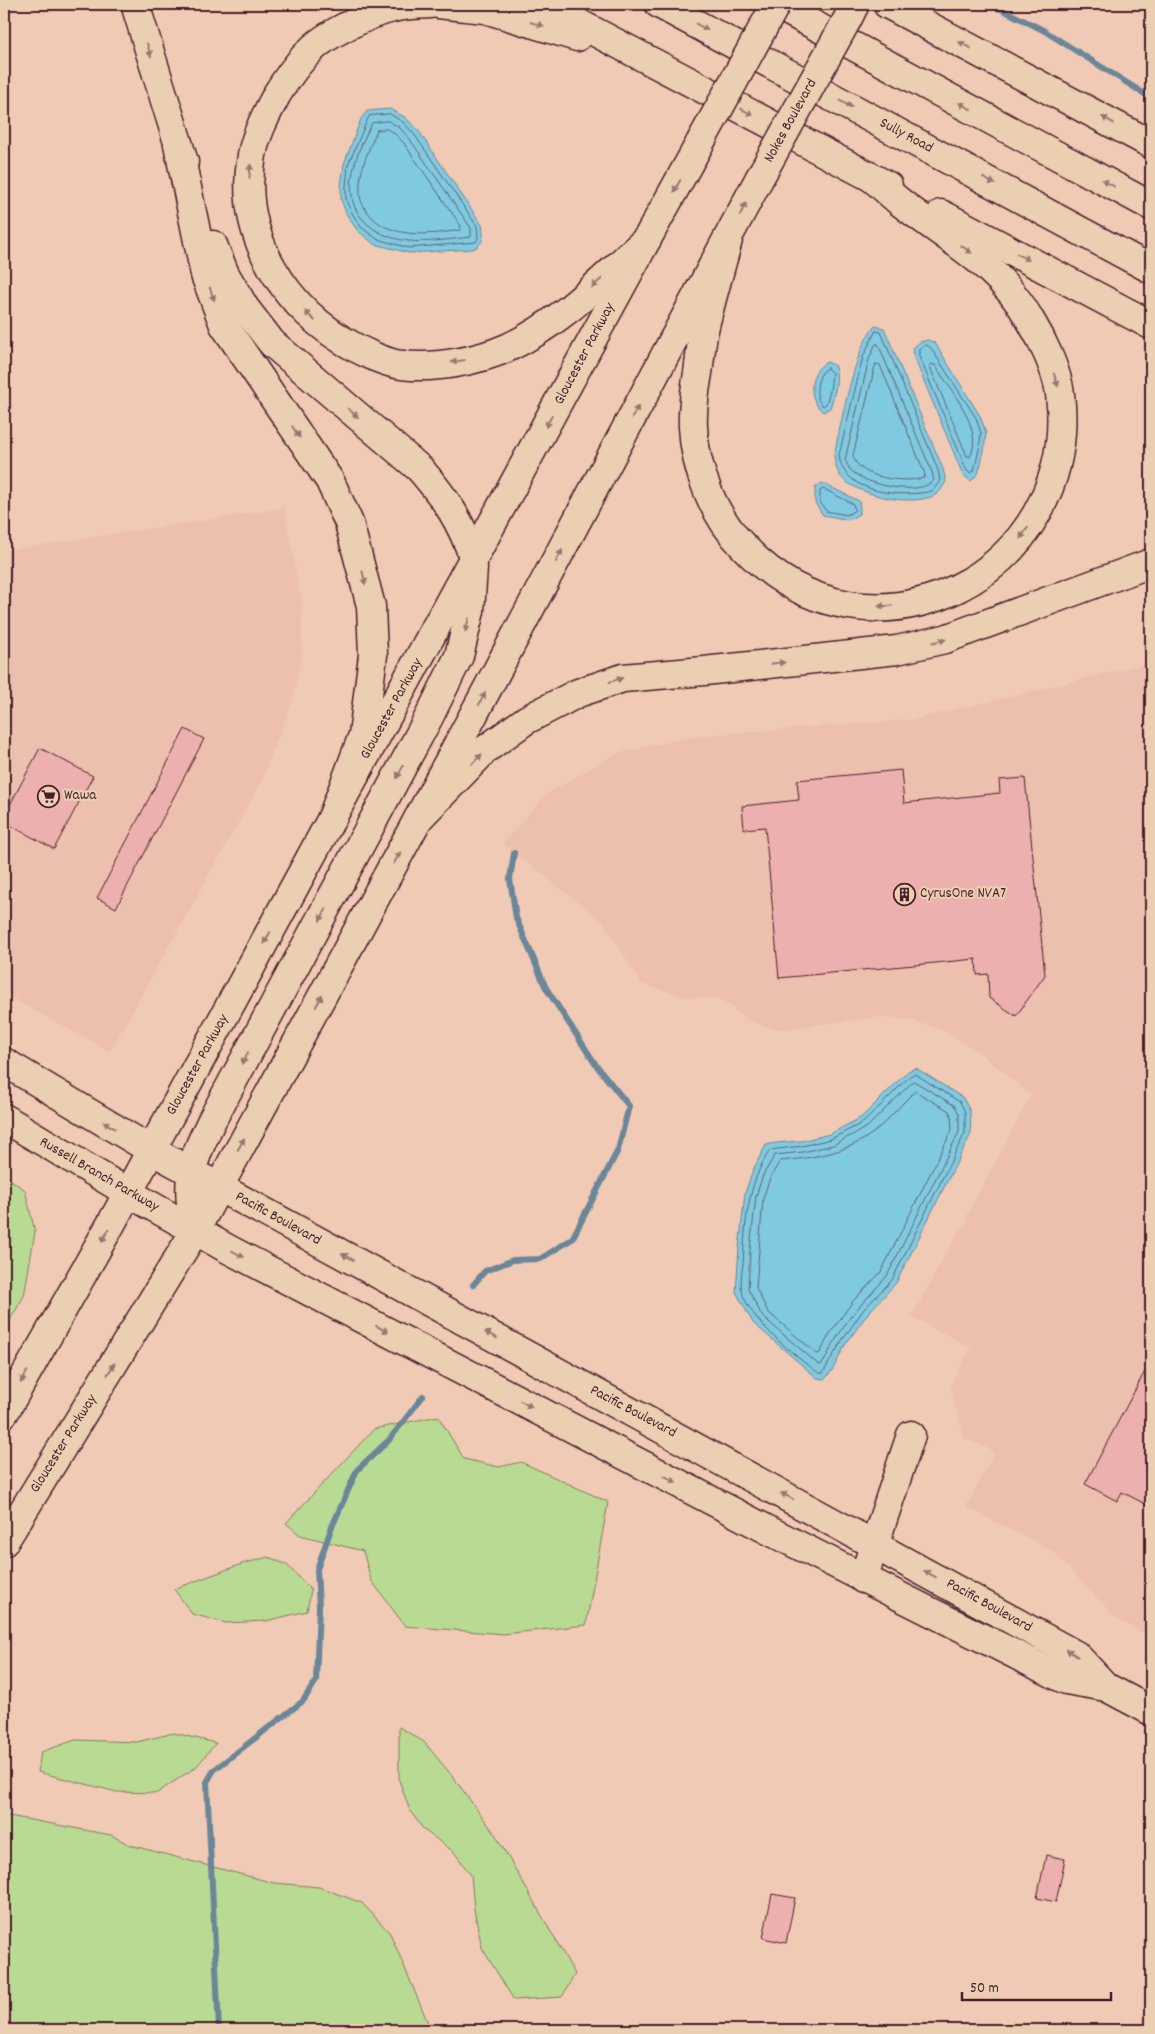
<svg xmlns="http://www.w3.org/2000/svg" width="1155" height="2034" viewBox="0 0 1155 2034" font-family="Dekko,sans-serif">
<rect width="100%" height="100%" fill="#f0cab4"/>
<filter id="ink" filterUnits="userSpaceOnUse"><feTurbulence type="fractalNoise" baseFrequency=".02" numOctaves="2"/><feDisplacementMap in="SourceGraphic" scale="10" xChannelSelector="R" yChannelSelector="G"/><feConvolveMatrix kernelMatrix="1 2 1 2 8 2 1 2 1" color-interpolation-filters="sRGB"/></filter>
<g filter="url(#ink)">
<g fill="#ecbfaf">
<path d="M284,508L302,604V654L292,702L261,782L110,1051L17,1001L4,989V551Z"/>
<path d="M1147,664L1151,680V1637L1117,1619L1053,1551L966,1507L995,1452L964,1437L950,1386L971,1348L909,1315L911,1313L913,1314L961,1227L964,1228L968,1221L965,1219L1031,1095L984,1056L957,1038L945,1031L910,1020L878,1017L783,1029L771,1028L750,1021L722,1000L712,998H688L641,983L604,923L503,843L548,793L618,753L697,736L916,719Z"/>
</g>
<g fill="#b9da93" stroke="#827c5f">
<path d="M4,1175L25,1190L35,1232L24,1296L4,1330Z"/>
<path d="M438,1416L464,1459L499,1467L521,1462L608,1502L586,1625L504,1634L405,1626L371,1580L363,1551L300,1535L286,1523L374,1429Z"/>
<path d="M268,1557L287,1565L311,1590L307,1611L266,1621L226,1623L192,1614L174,1589L242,1564Z"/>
<path d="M399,1727L424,1742L453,1777L495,1834L575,1974L562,1997L514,2000L482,1948L474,1909L471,1875L454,1852L424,1830L410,1811L399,1780Z"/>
<path d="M174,1733L216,1743L196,1767L157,1793L117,1792L38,1772L41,1752L75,1740L137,1742Z"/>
<path d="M4,1815L111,1835L130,1845L274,1883L319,1887L362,1903L390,1933L431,2030H4Z"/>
</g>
<g fill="#80cae1" stroke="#6a8698">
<path d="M390,109L406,118L418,130L482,225C484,236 484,244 473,249L409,253L374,244L357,230L347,215L341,200V186L344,164L361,119L367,111Z"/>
<path d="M875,326L884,328L943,469L946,481C943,487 940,493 933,496C910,506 863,496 844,480C837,474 835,464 834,455C841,425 855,345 875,326Z"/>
<path d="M928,340L935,343L980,416L986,433L984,451L978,474L971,481L963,475L914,357L913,348L920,342Z"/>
<path d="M827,362L834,365C840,379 834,395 830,408L823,412C807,399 808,371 827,362Z"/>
<path d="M822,483L859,501L860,509L859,514L849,520L823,515L815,503V488Z"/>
<path d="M916,1068L963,1098L970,1111L971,1134L896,1283L869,1312L845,1345L833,1369L825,1379L817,1378L753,1323L736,1292L739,1248L745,1193L753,1170L766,1145L775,1143L801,1141L830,1134L862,1117L908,1071Z"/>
</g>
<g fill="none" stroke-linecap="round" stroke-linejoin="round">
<g stroke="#606374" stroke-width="1">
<path d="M390,114L403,122L414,134L477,226L478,238L476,242L409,248L377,239L361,227L352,213L346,200V186L348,165L369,116Z"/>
<path d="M388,121L399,127L409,138L471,228V237C454,239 426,243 409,241C385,239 356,224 352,197C348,173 361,143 372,123Z"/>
<path d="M387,129L394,133L403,142L461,226L460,230C430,235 387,240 367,211C363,206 360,200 360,193C358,171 369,150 377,130Z"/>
<path d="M876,331L881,332L938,470L940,481L932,491C903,498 842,494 839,455L863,357Z"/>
<path d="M878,344L932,472L934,480C921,497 863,485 851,470C848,468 847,463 845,460L869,359L875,345Z"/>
<path d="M927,345L931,348L976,418L981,433L979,450L974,471L971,473L967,471L919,356V349Z"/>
<path d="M876,364L880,365L925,474L924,478C905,483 858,479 853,456Z"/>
<path d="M931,364L935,365C949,388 985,429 970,457L967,456L930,367Z"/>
<path d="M827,368L832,373L830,391L826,404L823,406C813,399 816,374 827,368Z"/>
<path d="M824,489L853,504L855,510L847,515L826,511L820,502V491Z"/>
<path d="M915,1074L960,1102L965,1112V1133L892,1280L864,1309L841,1342L823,1373H819C797,1358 747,1318 742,1291C740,1283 742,1272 743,1264C745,1223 747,1185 770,1150L802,1146L831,1139L864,1122L910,1076Z"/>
<path d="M914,1081L955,1106L959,1114V1132L887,1276L851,1316L836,1339L823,1363L819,1365L762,1316L748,1289L750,1249L756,1196L763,1175L775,1155L803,1152L833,1145L867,1127Z"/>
<path d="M915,1091L949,1111L951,1116L952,1130L881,1272L853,1301L829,1335L820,1353L817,1354L768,1312L756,1288L763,1198L770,1178L780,1161C812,1158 848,1153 874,1132C889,1120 901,1104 915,1091Z"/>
</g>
<g stroke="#6a8698" stroke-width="6">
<path d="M991,4L1043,30L1151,98"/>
<path d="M473,1285L485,1271L513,1260L540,1259L572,1239L618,1150L629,1106L596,1065L546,988L516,918L510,879L514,853"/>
<path d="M219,2030L207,1782L214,1770L303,1701L316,1681L319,1607L317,1569L331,1529L357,1470L389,1440L423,1396"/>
</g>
</g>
<g fill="#ecb1ae" stroke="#4a1f2b">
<path d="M185,729L204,739L116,908L97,898Z"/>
<path d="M40,748L93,776L54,849L4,822V816Z"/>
<path d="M901,770L904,803L1000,793L999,780L1025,778L1045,975L1016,1016L989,998L988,974L977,975L976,959L779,978L765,827L744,829L742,806L799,800L797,780Z"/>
<path d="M1151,1360V1507L1122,1492L1117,1501L1085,1484Z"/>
<path d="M1046,1855L1065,1859L1056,1902L1037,1898Z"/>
<path d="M772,1894L795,1898L786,1943L763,1938Z"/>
</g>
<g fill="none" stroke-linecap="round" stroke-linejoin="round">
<defs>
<path id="minor" d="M863,1579L911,1435"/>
<g id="major">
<path d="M847,20L855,4"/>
<path d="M4,1062L151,1150L1076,1655L1106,1687"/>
<path d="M4,1118L127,1192L228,1249L772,1532L1066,1680L1106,1687L1151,1711"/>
<path d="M195,1231C185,1181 190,1164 212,1120L429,717L459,656L470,611L473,568"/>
<path d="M4,1413L111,1224L647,239L700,143"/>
<path d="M4,1542L195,1231L418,819L759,179"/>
</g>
<g id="highway">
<path d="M135,4L184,162"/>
<path d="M430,4C418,5 404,5 393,8C371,13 328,33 312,49C298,62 287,78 277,94C267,113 256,133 252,155C237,236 286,311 356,348C370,355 386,363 402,365C435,369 477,361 507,348C562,323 603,278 647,239"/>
<path d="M438,4L485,9L577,37"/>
<path d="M542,4L888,186"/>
<path d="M659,4L1151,269"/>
<path d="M775,4L1151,206"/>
<path d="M887,4L1151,144"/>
<path d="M178,144L205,275L224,325L330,481L349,523L371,606L373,655L363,735L332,818"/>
<path d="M941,214L1151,325"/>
<path d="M728,240C720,270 711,300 704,330C701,344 700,359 698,373C695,390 692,410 693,427C695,470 714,516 743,546C869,682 1081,574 1060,394C1057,370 1042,339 1029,318C998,264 947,239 900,202C890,194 881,185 871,177"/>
<path d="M213,245L225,274L245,308L272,343L420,469C446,499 461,521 474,559"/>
<path d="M418,819L486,749L526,720L578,693L623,678L704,671L897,650L945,639L1151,563"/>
</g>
</defs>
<use href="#minor" stroke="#4a1f2b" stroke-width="31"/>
<use href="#major" stroke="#4a1f2b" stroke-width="31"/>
<use href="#highway" stroke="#4a1f2b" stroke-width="31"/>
<use href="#minor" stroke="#ebcfb2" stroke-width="28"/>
<use href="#major" stroke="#ebcfb2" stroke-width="28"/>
<use href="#highway" stroke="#ebcfb2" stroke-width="28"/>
<defs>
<g id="major-bridge">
<path d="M700,143L776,4"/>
<path d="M759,179L847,20"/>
</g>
</defs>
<use href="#major-bridge" stroke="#4a1f2b" stroke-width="31" stroke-linecap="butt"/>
<use href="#major-bridge" stroke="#ebcfb2" stroke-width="28"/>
</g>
<defs><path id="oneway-solid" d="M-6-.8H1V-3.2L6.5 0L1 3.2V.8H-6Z" transform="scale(1.25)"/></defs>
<g fill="#9a776e">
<use href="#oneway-solid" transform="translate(537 24) rotate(16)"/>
<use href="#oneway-solid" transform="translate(702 27) rotate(28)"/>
<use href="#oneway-solid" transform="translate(965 45) rotate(-152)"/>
<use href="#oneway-solid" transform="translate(149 50) rotate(73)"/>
<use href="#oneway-solid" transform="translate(846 104) rotate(28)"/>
<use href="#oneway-solid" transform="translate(965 106) rotate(-152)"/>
<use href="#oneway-solid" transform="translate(747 112) rotate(28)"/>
<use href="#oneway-solid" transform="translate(1108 120) rotate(-151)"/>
<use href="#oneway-solid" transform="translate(250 171) rotate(-85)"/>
<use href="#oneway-solid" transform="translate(989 181) rotate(28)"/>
<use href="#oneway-solid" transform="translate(1108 183) rotate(-152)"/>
<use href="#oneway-solid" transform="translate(677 186) rotate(119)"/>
<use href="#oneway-solid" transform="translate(743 209) rotate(-63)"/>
<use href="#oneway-solid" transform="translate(966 249) rotate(36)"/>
<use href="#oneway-solid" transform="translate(1023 257) rotate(28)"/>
<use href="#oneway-solid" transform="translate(597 283) rotate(138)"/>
<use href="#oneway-solid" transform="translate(212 294) rotate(70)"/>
<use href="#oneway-solid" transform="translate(310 316) rotate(-136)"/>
<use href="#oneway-solid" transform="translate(458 361) rotate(172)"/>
<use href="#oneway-solid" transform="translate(1056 380) rotate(72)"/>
<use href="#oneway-solid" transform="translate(635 412) rotate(-62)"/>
<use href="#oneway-solid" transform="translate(353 413) rotate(40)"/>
<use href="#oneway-solid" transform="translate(549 421) rotate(118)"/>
<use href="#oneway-solid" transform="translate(296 432) rotate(56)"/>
<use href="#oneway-solid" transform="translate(1024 533) rotate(125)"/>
<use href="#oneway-solid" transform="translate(559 556) rotate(-62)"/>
<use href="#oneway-solid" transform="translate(364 578) rotate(77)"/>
<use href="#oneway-solid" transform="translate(885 606) rotate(179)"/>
<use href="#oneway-solid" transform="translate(467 625) rotate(105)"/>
<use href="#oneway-solid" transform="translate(939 641) rotate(-13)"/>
<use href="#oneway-solid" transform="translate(778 663) rotate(-6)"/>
<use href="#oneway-solid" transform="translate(616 680) rotate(-18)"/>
<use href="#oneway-solid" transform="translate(482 699) rotate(-62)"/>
<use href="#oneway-solid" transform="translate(477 759) rotate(-46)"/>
<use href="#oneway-solid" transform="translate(400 772) rotate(118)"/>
<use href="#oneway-solid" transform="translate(397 858) rotate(-61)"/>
<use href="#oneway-solid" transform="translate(323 915) rotate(119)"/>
<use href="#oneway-solid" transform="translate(267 938) rotate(119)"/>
<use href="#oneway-solid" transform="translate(319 1001) rotate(-61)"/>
<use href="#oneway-solid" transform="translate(245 1058) rotate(119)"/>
<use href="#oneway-solid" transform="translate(109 1125) rotate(-149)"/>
<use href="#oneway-solid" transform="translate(241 1144) rotate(-61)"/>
<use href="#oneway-solid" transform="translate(105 1236) rotate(120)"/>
<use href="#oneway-solid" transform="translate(238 1254) rotate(28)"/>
<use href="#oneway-solid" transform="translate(348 1257) rotate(-151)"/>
<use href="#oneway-solid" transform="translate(382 1329) rotate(28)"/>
<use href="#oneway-solid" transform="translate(491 1335) rotate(-151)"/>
<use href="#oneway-solid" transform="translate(111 1369) rotate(-58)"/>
<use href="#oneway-solid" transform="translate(24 1377) rotate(120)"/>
<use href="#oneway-solid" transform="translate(526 1404) rotate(28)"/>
<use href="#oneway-solid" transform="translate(670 1479) rotate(28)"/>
<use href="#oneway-solid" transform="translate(787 1496) rotate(-152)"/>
<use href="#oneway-solid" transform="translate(930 1574) rotate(-151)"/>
<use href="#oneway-solid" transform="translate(1072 1653) rotate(-147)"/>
</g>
</g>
<defs>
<symbol id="supermarket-ring" viewBox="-11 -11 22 22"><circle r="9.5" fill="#ebcfb2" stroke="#4a1f2b" stroke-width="1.5"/><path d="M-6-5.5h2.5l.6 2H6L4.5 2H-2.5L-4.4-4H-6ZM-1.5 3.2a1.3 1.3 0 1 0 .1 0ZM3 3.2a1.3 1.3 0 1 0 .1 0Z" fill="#4a1f2b"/></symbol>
<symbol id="building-ring" viewBox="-11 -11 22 22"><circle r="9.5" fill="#ebcfb2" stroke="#4a1f2b" stroke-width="1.5"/><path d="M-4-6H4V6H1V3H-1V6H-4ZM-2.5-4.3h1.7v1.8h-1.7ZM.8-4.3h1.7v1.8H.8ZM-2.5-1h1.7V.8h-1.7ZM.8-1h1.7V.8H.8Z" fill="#4a1f2b"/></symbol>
</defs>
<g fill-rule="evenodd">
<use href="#supermarket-ring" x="36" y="784" width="25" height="25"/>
<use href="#building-ring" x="892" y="882" width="25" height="25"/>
</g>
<g text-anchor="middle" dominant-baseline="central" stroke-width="4" stroke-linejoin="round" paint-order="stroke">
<g font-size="15" fill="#4a1f2b" stroke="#ebcfb2">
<text transform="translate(791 121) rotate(-61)">Nokes Boulevard</text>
<text transform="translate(906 136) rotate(28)">Sully Road</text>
<text transform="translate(585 354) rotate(-62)">Gloucester Parkway</text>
<text transform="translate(392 709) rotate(-61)">Gloucester Parkway</text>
<text transform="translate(198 1065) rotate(-61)">Gloucester Parkway</text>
<text transform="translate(99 1175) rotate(30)">Russell Branch Parkway</text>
<text transform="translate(278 1219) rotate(29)">Pacific Boulevard</text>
<text transform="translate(633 1412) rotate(28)">Pacific Boulevard</text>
<text transform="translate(64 1444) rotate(-58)">Gloucester Parkway</text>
<text transform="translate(989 1606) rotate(29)">Pacific Boulevard</text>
</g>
<g font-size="15" fill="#4a1f2b" stroke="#ebcfb2" text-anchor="start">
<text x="64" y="796">Wawa</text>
<text x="920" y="894">CyrusOne NVA7</text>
</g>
</g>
<rect width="1155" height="2034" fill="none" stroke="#ebcfb2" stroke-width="20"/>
<rect x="10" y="10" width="1135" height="2014" fill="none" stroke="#4a1f2b" stroke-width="2" filter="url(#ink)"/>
<path d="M962 1992v8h149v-8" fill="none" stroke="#4a1f2b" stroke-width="2.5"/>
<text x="970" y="1992" font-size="15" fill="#4a1f2b" stroke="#ebcfb2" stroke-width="4" paint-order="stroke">50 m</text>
</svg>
